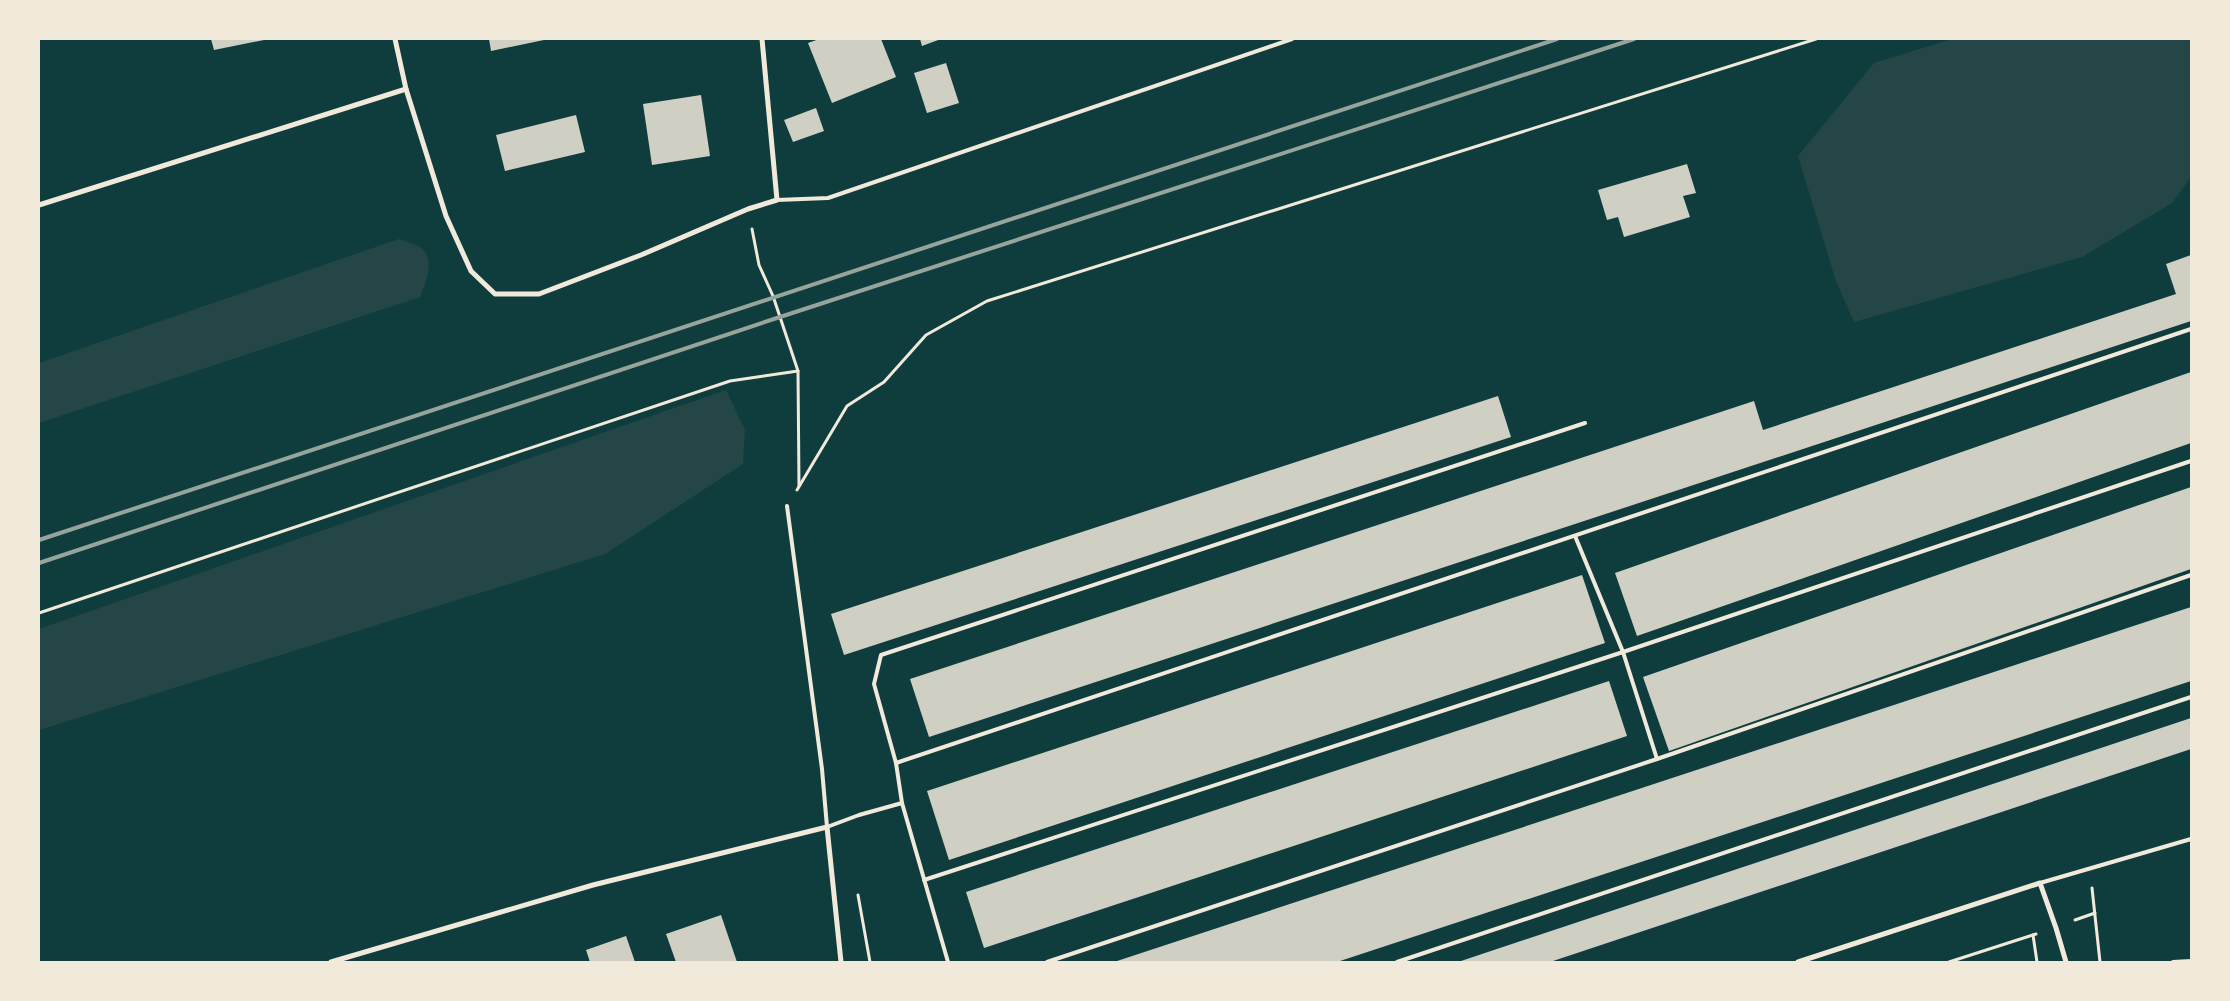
<svg xmlns="http://www.w3.org/2000/svg" width="2230" height="1001" viewBox="0 0 2230 1001" font-family="Ubuntu,sans-serif">
<rect width="100%" height="100%" fill="#0f3d3e"/>
<g fill="#244646">
<path d="M1952,39H2191V177L2172,203L2082,257L1854,322L1836,281L1798,156L1874,63Z"/>
<path d="M399,239C405,241 412,243 418,246C437,257 426,282 420,297L39,423V363Z"/>
<path d="M726,390L745,430L743,464L605,554L39,730V629Z"/>
</g>
<g fill="#cfcfc3">
<path d="M211,39H264V40L214,50Z"/>
<path d="M489,39H544V40L491,51Z"/>
<path d="M819,39H881L896,77L832,103L808,43Z"/>
<path d="M920,39H941L922,46Z"/>
<path d="M946,63L959,103L927,113L914,73Z"/>
<path d="M701,95L710,156L652,165L643,104Z"/>
<path d="M816,108L824,131L793,142L784,120Z"/>
<path d="M576,115L585,152L505,171L496,135Z"/>
<path d="M1687,164L1696,193L1683,196L1690,217L1624,237L1618,217L1607,220L1598,190Z"/>
<path d="M2191,255V321L929,737L910,679L1754,401L1763,430L2176,294L2166,264Z"/>
<path d="M2191,372V443L1637,636L1615,573Z"/>
<path d="M1498,396L1511,437L844,655L831,614Z"/>
<path d="M2191,487V569L1669,751L1643,677Z"/>
<path d="M1582,575L1605,643L949,860L927,791Z"/>
<path d="M2191,607V681L1337,962H1114Z"/>
<path d="M1609,681L1627,736L984,948L966,892Z"/>
<path d="M2191,718V749L1550,962H1458Z"/>
<path d="M721,915L737,962H676L666,934Z"/>
<path d="M626,936L635,962H590L586,950Z"/>
</g>
<g fill="none" stroke-linecap="round" stroke-linejoin="round">
<g stroke="#f1e9da" stroke-width="3">
<path d="M752,229L759,265L773,296L798,371L799,486"/>
<path d="M797,490L847,406L884,382L926,335L987,301L1816,39"/>
<path d="M39,613L730,381L798,371"/>
<path d="M2092,888L2100,962"/>
<path d="M858,895L870,962"/>
<path d="M2075,920L2095,913"/>
<path d="M2033,935L2037,962"/>
<path d="M1949,962L2036,934"/>
</g>
<g stroke="#f1e9da" stroke-width="4">
<path d="M777,200L828,198L1292,39"/>
<path d="M787,506L822,769L827,827L859,815L902,803L948,962"/>
<path d="M1575,536L1623,652L1657,759"/>
<path d="M896,763L2191,329"/>
<path d="M902,803L896,763L874,684L881,655L1585,423"/>
<path d="M924,880L1623,652L2191,461"/>
<path d="M2040,883L2191,839"/>
<path d="M1047,962L1657,759L2191,575"/>
<path d="M1397,962L2191,697"/>
<path d="M2173,962L2191,961"/>
</g>
<g stroke="#f1e9da" stroke-width="5">
<path d="M395,39L406,89L446,216L471,271L495,294H539L641,255L748,209L777,200L762,39"/>
<path d="M39,205L406,89"/>
<path d="M331,962L593,885L827,827L841,962"/>
<path d="M1798,962L2040,883L2056,928L2066,962"/>
</g>
<g stroke="#97a49c" stroke-width="4">
<path d="M39,540L1557,39"/>
<path d="M39,563L780,317L1634,39"/>
</g>
</g>
<rect width="2230" height="1001" fill="none" stroke="#f1e9da" stroke-width="80"/>
</svg>
